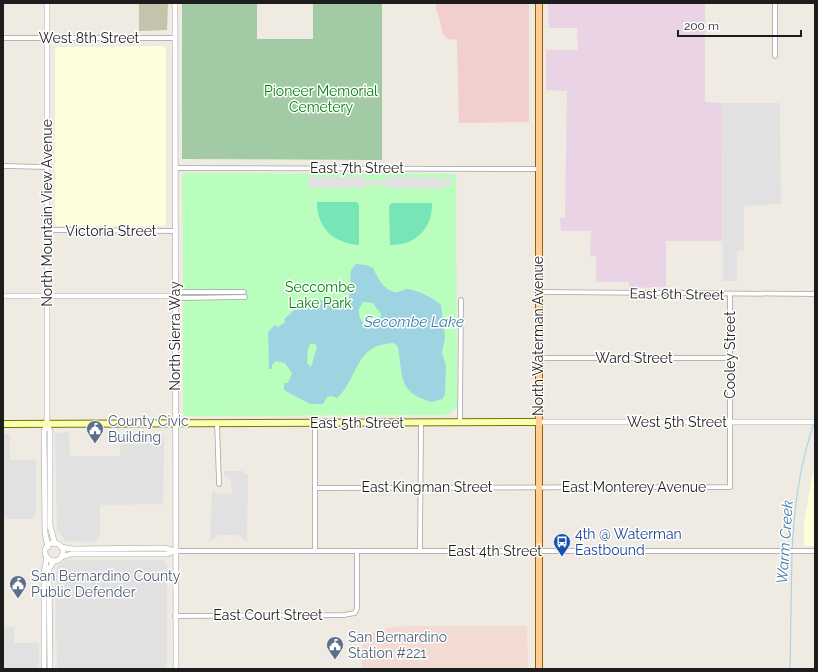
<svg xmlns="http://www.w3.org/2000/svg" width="818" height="672" viewBox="0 0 818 672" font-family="Raleway,sans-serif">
<rect width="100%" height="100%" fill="#efeae2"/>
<path fill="#f2cfcf" d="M435,3H529V122L459,123L457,40L447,39L443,34Z"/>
<path fill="#e9d3e5" d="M548,3H705V102L722,103V241H666V287L629,288V282H596V256L590,257L591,231H561L560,218H565L567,91L546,90V50H578L577,28H549Z"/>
<g fill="#fffedb">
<path d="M164,46L166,48V222L165,226H57L55,223V49L57,47Z"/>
<path d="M815,461V546H804V523Z"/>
</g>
<path fill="#f2dbd3" d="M416,626H527L528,666L523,669H362V636L392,627Z"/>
<path fill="#c4c3ac" d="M139,3H168L167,30L139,31Z"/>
<path fill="#a1caa5" d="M182,3H257V39H313V3H382V160L182,159Z"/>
<path fill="#bafebd" d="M186,173L456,174L457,408L450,412L449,415L185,416L183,414V305L185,302L184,288L183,286L182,177Z"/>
<g fill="#78e5b7">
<path d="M317,202H357L359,205V245C334,243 317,229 317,202Z"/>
<path d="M392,203H432C433,228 415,246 390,245L389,206Z"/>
</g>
<g fill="#e1e1e1">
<path d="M722,103H780L781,204L744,206V251H737V281H723Z"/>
<path d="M308,177H325V180L327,177H364V180H386V177H423V181L424,177H436L437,180L438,178H452V185H443V189L385,188V185H365V188H308Z"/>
<path d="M69,432L70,456H120L121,433L164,434L163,504L100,505V536L95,542L66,541L59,532L57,533L55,433Z"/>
<path d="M3,434H10V460H36V515L33,516V519H3Z"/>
<path d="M224,471H244V474H248L247,542L238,535H219L210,541L212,491L218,494L232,493L231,480L224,475Z"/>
<path d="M66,560H163L167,565V667L165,669H57L55,579L57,566Z"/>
<path d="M3,627H14V643H39V669H3Z"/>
</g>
<path fill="#9ed4e1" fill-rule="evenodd" d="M356,264L366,265L373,268C377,277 385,291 395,292C399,293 403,289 407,289C416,289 435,299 441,305L445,337L442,353L446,365L445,395L442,399L432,402C398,393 403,377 398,347L394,343C358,344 360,369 342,393L337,398L332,396L327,397L323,404H310L284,390V383H288L292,373L285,363L276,361L272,365V369H269L268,332L275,325L278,327L285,322L284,319L292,312L302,300L310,299L347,302L349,299L351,270ZM363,302L373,303L381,314V320L375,329C365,327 358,320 359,309ZM310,344H315L317,347L311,367L307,363L308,349Z"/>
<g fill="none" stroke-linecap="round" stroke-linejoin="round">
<g stroke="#9ed4e1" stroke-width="1">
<path d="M792,550C794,508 800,463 814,423"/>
<path d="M790,669L792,553"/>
</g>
<defs>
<g id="minor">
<path d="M775,3V56"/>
<path d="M3,38H175"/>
<path d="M3,166L47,167"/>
<path d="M175,168L539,169"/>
<path d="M47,230L175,231"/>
<path d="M538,292L815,294"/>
<path d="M175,296L182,298L245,297"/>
<path d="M175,296L182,292H244"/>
<path d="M538,358H730"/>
<path d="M217,423L219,484"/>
<path d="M460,423L461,300"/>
<path d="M315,488L730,487V294"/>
<path d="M175,551H815"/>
<path d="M315,551V423"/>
<path d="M420,551L421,423"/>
<path d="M175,616L344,615L355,613L357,608V551"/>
</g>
<g id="tertiary">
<path d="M47,3V424L50,431V526L55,544"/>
<path d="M175,3L176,669"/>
<path d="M3,296H175"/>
<path d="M538,422H815"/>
<path d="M47,424L44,431L45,533L48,547"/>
<circle cx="54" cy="552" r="9"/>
<path d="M61,547L72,549L164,548L175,551"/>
<path d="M62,557L71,554H167L175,551"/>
<path d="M44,669V573L47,557"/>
<path d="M50,669L49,569L54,561"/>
</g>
<path id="secondary" d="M3,424L538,422"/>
<path id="primary" d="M539,669V3"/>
</defs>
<use href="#minor" stroke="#a4a4a4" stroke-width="5.5"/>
<use href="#tertiary" stroke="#a4a4a4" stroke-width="6"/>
<use href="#secondary" stroke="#6f7800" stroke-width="8"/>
<use href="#primary" stroke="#965f00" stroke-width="8"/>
<use href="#minor" stroke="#fff" stroke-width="4"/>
<use href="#tertiary" stroke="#fff" stroke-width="5"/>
<use href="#secondary" stroke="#fdffb0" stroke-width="6"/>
<use href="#primary" stroke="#ffce97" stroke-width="6"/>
</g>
<defs>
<symbol id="civic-pin" viewBox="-11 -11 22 30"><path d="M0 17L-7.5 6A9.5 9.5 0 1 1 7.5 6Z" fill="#5c6f8a" stroke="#fff"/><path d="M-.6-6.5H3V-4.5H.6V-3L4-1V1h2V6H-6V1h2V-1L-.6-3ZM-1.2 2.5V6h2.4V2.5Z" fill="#fff"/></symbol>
<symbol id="bus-pin" viewBox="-11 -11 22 30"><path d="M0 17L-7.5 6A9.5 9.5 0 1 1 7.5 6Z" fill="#1a4fb4" stroke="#fff"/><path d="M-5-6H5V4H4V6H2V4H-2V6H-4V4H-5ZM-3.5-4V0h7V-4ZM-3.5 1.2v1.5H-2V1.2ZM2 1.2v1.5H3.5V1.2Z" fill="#fff"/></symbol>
</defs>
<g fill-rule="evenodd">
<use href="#civic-pin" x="85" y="419" width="20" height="27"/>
<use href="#bus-pin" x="552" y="532" width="20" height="27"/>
<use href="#civic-pin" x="8" y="574" width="20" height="27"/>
<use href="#civic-pin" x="325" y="635" width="20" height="27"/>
</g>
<g text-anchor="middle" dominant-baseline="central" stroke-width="3" stroke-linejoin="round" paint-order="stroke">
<g font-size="14" fill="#1d1d1d" stroke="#fff">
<text x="89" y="38">West 8th Street</text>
<text x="357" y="168">East 7th Street</text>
<text transform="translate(47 213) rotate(-90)">North Mountain View Avenue</text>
<text x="111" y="231">Victoria Street</text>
<text transform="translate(677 294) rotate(1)">East 6th Street</text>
<text transform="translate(175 336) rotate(-90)">North Sierra Way</text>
<text transform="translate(538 336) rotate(-90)">North Waterman Avenue</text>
<text transform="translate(730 355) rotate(-90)">Cooley Street</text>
<text x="634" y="358">Ward Street</text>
<text x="677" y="422">West 5th Street</text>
<text x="357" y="423">East 5th Street</text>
<text x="427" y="487">East Kingman Street</text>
<text x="634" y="487">East Monterey Avenue</text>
<text x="495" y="551">East 4th Street</text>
<text x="268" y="615">East Court Street</text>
</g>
<g font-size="14" fill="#028309" stroke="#fff">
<text x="321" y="91">Pioneer Memorial<tspan x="321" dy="16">Cemetery</tspan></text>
<text x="320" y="287">Seccombe<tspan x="320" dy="16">Lake Park</tspan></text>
</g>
<g font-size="14" fill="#4e5e75" stroke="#fff" text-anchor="start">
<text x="108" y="421">County Civic<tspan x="108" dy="16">Building</tspan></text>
<text x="31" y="576">San Bernardino County<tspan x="31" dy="16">Public Defender</tspan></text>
<text x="348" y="637">San Bernardino<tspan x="348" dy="16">Station #221</tspan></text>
</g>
<g font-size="14" fill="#164399" stroke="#fff" text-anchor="start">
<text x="575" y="534">4th @ Waterman<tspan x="575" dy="16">Eastbound</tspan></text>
</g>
<g font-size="15" font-style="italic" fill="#407aac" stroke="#fff">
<text x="414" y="322">Secombe Lake</text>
<text transform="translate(785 542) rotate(-86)">Warm Creek</text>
</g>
</g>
<rect width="818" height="672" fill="none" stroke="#1d1d1d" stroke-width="8"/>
<path d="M678 30v6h123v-6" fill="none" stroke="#1d1d1d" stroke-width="2"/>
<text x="684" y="30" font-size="12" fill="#1d1d1d" stroke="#ffffff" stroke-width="3" paint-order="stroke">200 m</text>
</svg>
